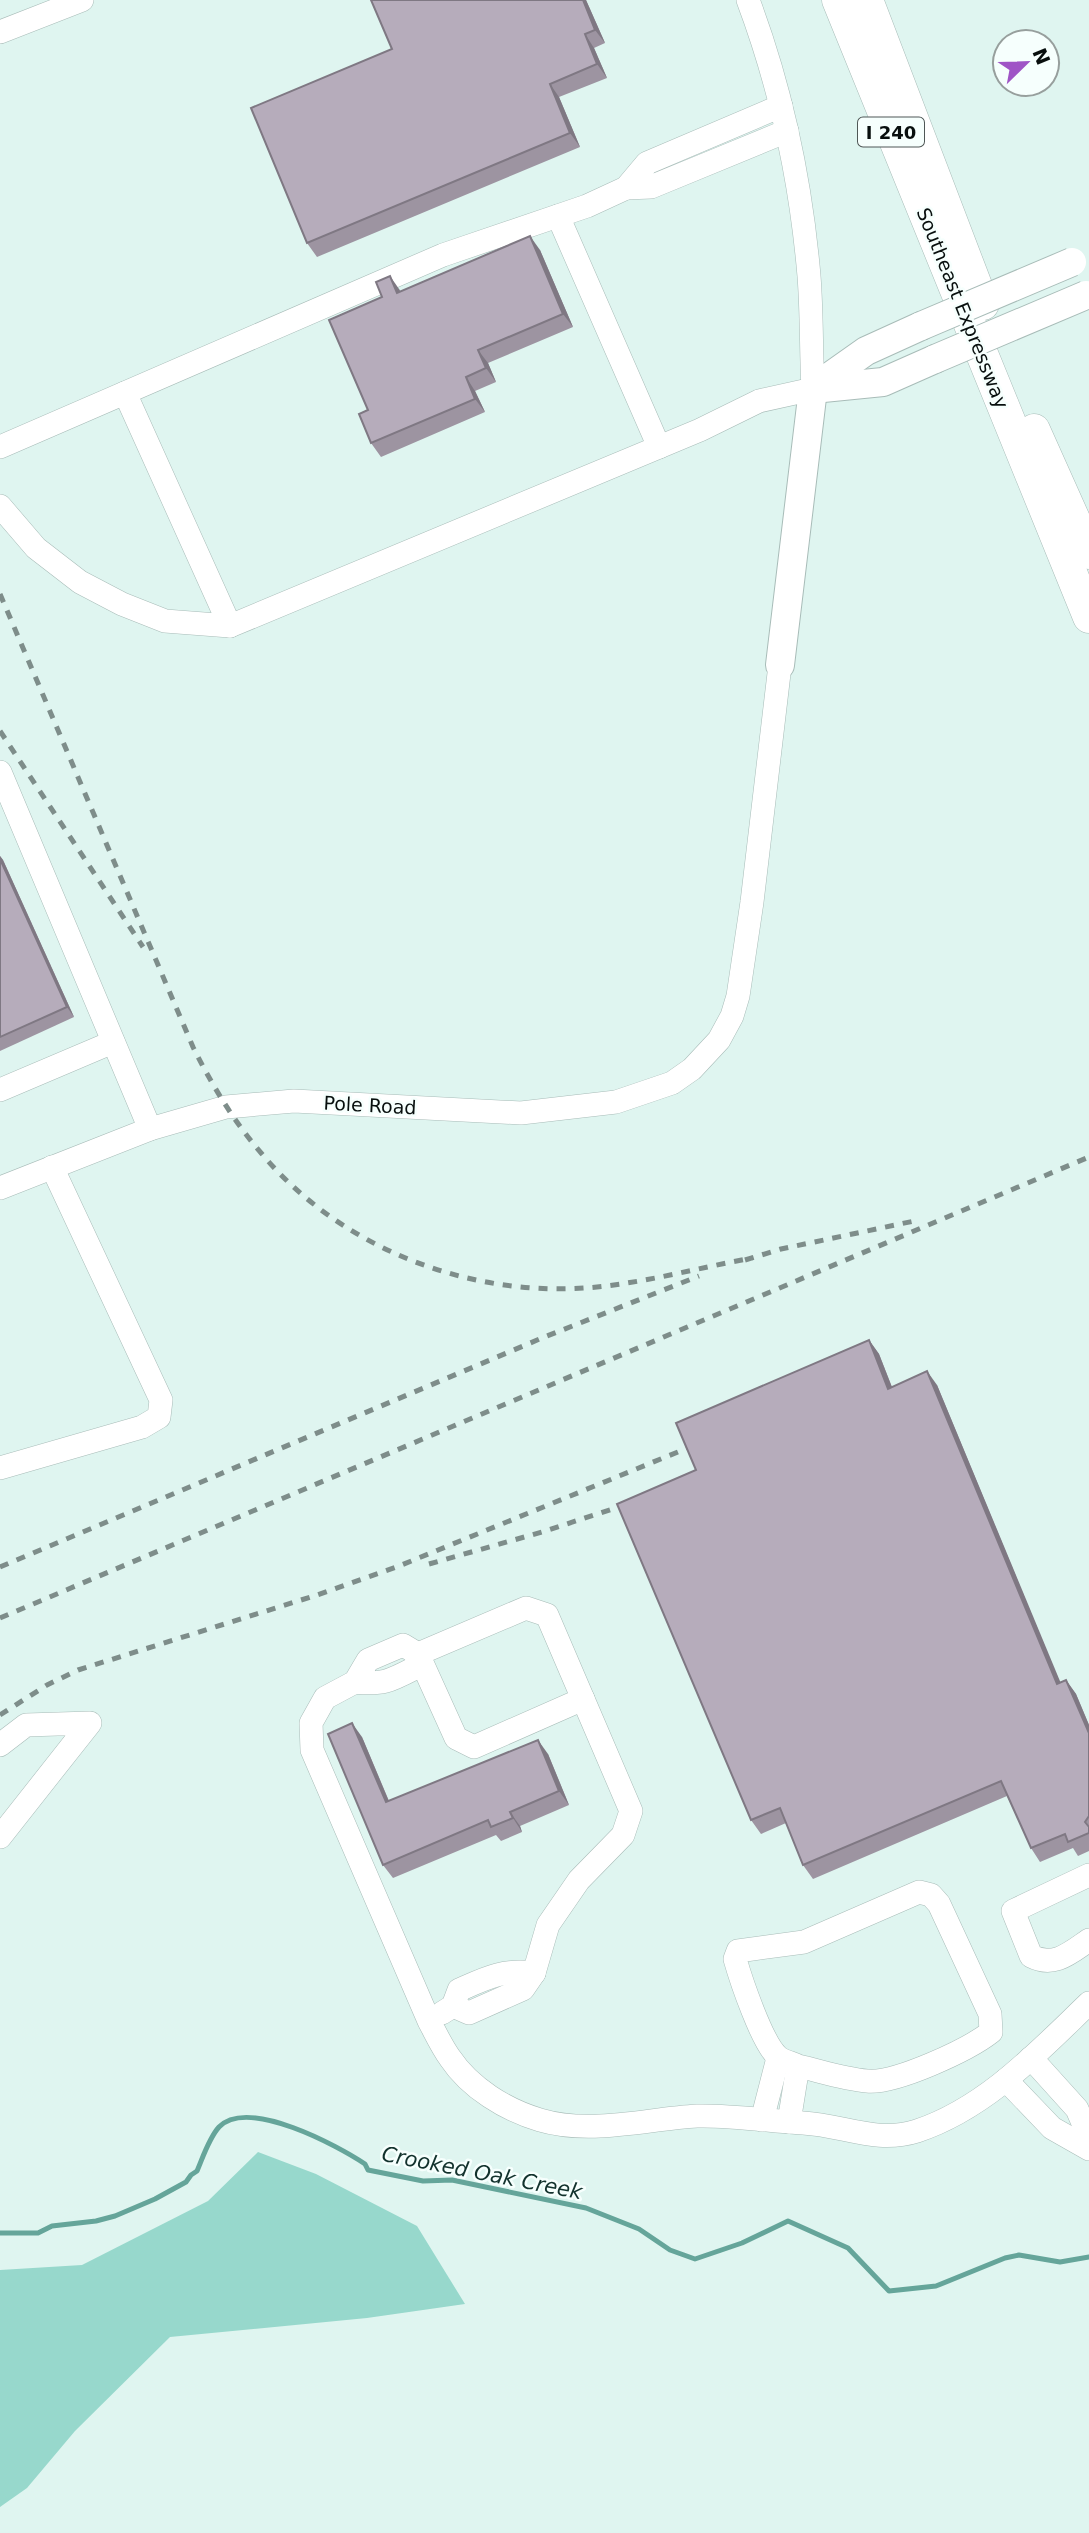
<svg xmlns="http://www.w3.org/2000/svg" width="1089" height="2533" viewBox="0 0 1089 2533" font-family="'DejaVu Sans',sans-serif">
<rect width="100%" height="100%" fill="#dff5f0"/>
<path fill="#97d8cc" d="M258,2152L316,2174L417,2226L465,2304L367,2318L170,2337L75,2431L27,2488L0,2507V2270L82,2265L208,2201Z"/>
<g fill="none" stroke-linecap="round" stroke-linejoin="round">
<path stroke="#65a59a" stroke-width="5" d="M0,2233H38L52,2226L96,2221L115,2216L155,2199L186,2182L191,2175L197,2171C203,2157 209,2138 219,2127C248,2097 338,2146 365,2164L368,2170L423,2181L452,2180L586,2208L639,2229L670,2250L695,2259L742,2243L788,2221L848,2248L889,2291L936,2286L1005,2258L1019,2255L1060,2262L1089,2257"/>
<defs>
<g id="minor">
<path d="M0,32L82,0"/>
<path d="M781,106L647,163L626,188L651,187L787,131"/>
<path d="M558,216L659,447"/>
<path d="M125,393L230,626"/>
<path d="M0,447L443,255L587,206L626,188"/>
<path d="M0,506L36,548L80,582L122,604L165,621L230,626L700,430L759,401L813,389C811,352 812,314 809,276C801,183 781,88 748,0"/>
<path d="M0,772L150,1129"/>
<path d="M0,1090L113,1042"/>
<path d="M0,1188L150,1129L226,1107L294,1101L521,1113L616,1102L672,1083L692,1069L719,1040L732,1016L738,996L752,902L780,665"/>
<path d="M0,1468L142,1427L159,1417L161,1400L52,1167"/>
<path d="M526,1608L547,1615L583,1699L474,1747L456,1738L418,1654Z"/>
<path d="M355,1682C383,1685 390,1681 415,1668L418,1654L403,1645L368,1660L355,1682L325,1698L311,1723L312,1750L429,2021C436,2034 442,2047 450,2058C470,2088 506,2110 540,2120C590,2135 646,2119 697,2116C732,2115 768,2121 803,2123C843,2125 876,2144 917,2131C986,2108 1038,2052 1089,2003"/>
<path d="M0,1745L26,1725L90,1723L0,1837"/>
<path d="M1089,1875L1013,1911L1031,1956C1054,1968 1070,1953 1089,1940"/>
<path d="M453,2006L469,2013L523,1989L534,1973L548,1925L579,1880L623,1835L631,1811L583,1699"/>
<path d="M442,2013L453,2006L459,1990C486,1978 503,1969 534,1973"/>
<path d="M1031,2058L1077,2109L1089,2137"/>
<path d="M1006,2080L1052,2128L1089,2149"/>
<path d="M762,2120L778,2058"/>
<path d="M789,2122L798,2066C820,2071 844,2079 867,2081C895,2084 968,2050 991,2032L990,2014L939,1904L931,1895L919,1892L804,1942L738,1951L735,1959C741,1980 762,2043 778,2057C783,2061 792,2063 798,2066"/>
</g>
<g id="major">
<path d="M815,387L866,351L921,326"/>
<path d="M813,389L883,382L935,359"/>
<path d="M780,665L813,389"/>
</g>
<g id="highway">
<path d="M838,0L1089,617"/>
<path d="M867,0L983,304"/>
<path d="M1034,430L1089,553"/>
</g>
</defs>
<use href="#minor" stroke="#a8bcb8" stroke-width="24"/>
<use href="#major" stroke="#a8bcb8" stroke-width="30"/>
<use href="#highway" stroke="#a8bcb8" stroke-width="33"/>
<use href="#minor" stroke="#fff" stroke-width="23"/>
<use href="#major" stroke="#fff" stroke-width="28"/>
<use href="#highway" stroke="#fff" stroke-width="32"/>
<g stroke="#7e8d8a" stroke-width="5" stroke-dasharray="9 9" stroke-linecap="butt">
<path d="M0,594L193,1047C212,1085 234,1122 262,1154C340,1247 465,1296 585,1288C641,1284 697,1268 752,1258"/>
<path d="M0,731L143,947"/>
<path d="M745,1260L781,1249L919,1220"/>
<path d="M429,1564L542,1532L637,1501"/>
<path d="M0,1567L542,1338L699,1276"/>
<path d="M0,1618L1089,1157"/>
<path d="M0,1715L47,1685L78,1670L317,1595L399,1566L690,1447"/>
</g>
<defs>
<g id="major-bridge">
<path d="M921,326L1072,262"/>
<path d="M935,359L1086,295"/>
</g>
</defs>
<use href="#major-bridge" stroke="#a8bcb8" stroke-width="30" stroke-linecap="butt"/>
<use href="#major-bridge" stroke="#fff" stroke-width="28"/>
</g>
<g fill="#9d94a1">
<path d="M371,0H586L605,43L594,48L607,78L559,97L580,147L317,257L307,243L392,49Z"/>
<path d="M540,250L573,327L488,363L496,382L475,391L485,412L381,457L371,443L368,410L382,297L399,289L400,291Z"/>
<path d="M0,856L3,860L74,1017L0,1051Z"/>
<path d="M869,1340L879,1354L892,1387L937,1385L1060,1683L1066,1680L1076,1694L1089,1725V1851L1078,1856L1073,1848L1040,1862L1031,1848L1007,1796L813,1879L803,1865L786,1823L761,1834L751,1820L696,1470Z"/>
<path d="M362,1737L389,1801L548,1754L569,1805L520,1826L522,1832L501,1841L496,1835L393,1878L383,1865Z"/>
</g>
<g fill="#7f7883">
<path d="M583,0H586L605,43L595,30Z"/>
<path d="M585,34L594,48L607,78L597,64Z"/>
<path d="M550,84L559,97L580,147L570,133Z"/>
<path d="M530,236L540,250L573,327L563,314Z"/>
<path d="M390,276L399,289L407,306L397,293Z"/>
<path d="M478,350L488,363L496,382L486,368Z"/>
<path d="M466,377L475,391L485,412L475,399Z"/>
<path d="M0,856L3,860L74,1017L67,1007L0,859Z"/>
<path d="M869,1340L879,1354L898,1403L888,1389Z"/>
<path d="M927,1371L937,1385L1067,1698L1057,1684Z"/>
<path d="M1066,1680L1076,1694L1089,1725V1733Z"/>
<path d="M352,1723L362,1737L395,1816L386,1802Z"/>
<path d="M538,1740L548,1754L569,1805L559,1791Z"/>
<path d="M510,1812L520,1826L522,1832L513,1818Z"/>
</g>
<g fill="#b6acbb" stroke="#7f7883" stroke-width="2">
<path d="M371,0H583L595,30L585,34L597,64L550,84L570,133L307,243L251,108L392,49Z"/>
<path d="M530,236L563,314L478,350L486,368L466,377L475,399L371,443L359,414L368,410L329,320L382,297L376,282L390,276L397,293Z"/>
<path d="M0,859L67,1007L0,1037Z"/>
<path d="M869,1340L888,1389L927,1371L1057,1684L1066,1680L1089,1733V1816L1085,1822L1089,1827V1833L1068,1842L1065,1834L1031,1848L1001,1781L803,1865L780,1808L751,1820L617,1504L696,1470L676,1423Z"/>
<path d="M352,1723L386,1802L538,1740L559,1791L510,1812L513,1818L491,1827L488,1820L383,1865L328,1734Z"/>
</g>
<g text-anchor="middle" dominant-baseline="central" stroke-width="5" stroke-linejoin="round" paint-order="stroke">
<rect fill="#f6fffd" stroke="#4f5756" stroke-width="2" x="858" y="117.5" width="66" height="29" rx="5"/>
<g font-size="18" font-weight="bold" fill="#080f0e">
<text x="891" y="132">I 240</text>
</g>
<g font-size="19" fill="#080f0e" stroke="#f6fffd">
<text transform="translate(963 308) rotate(68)">Southeast Expressway</text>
<text transform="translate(370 1105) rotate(3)">Pole Road</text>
</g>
<g font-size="21" font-style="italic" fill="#12322d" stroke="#f6fffd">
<text transform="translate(482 2173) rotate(11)">Crooked Oak Creek</text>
</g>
</g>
<g transform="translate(1026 63) rotate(67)"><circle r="33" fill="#f6fffd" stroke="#979f9d" stroke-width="2"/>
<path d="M0-5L12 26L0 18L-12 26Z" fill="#9f54c6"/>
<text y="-10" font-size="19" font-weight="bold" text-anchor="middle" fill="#080f0e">N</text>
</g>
</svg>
